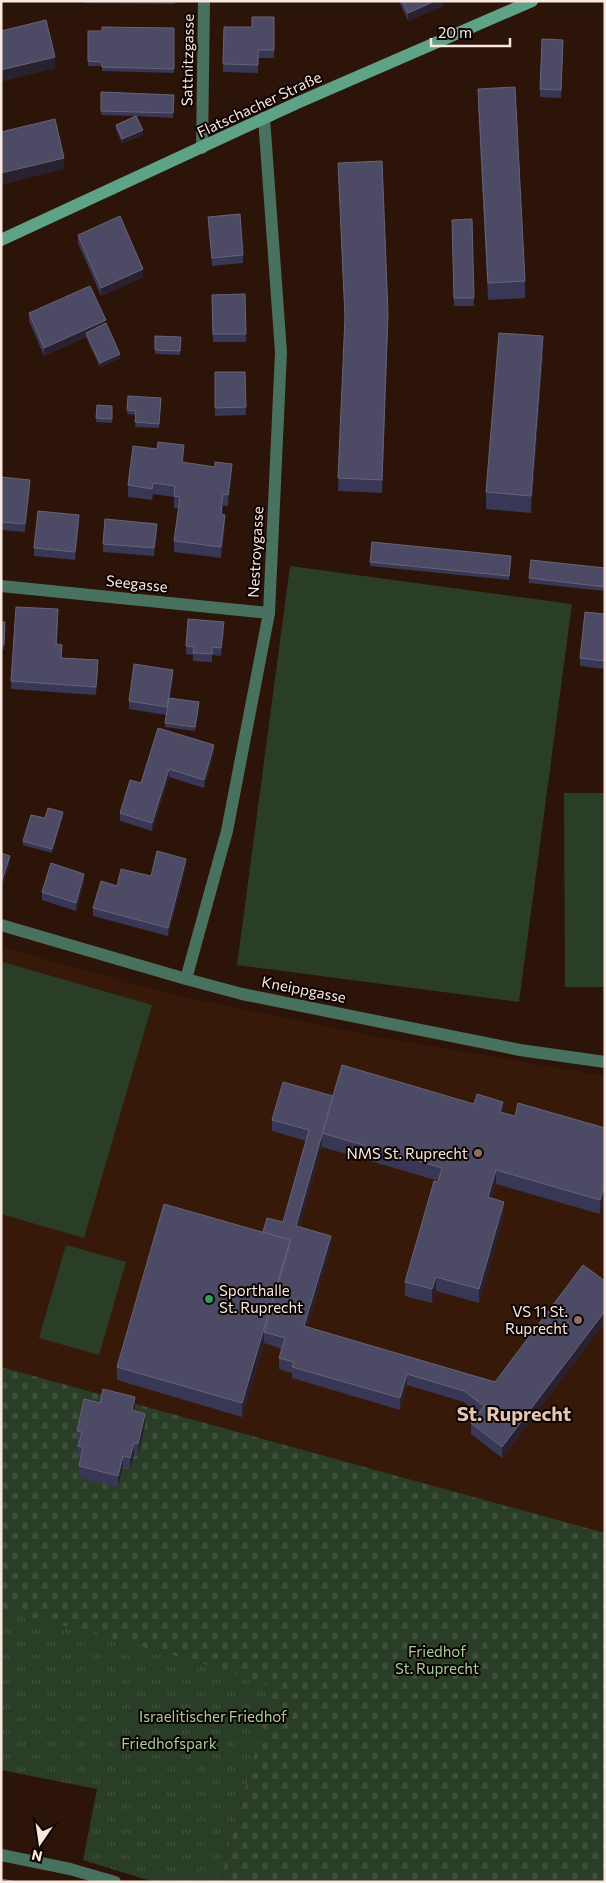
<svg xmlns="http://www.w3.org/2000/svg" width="606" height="1883" viewBox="0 0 606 1883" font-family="Commissioner,sans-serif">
<defs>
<pattern id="cemetery-stones" width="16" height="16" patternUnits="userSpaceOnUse" patternTransform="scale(1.25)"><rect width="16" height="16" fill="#2a3e27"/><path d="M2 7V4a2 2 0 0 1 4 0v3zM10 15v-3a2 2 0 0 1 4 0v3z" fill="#3f513c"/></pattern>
<pattern id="park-tufts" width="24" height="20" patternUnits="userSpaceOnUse" patternTransform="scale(1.25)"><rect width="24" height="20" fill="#2a3e27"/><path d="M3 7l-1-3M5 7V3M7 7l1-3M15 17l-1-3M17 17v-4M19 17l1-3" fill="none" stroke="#3f513c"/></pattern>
</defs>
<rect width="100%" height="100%" fill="#2c1408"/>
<path fill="#371909" d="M1,947L179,996L374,1036L605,1076V1533L1,1367Z"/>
<g fill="#2a3e27">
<path d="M290,566L572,604L519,1002L237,965Z"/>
<path d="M564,793H605V987H565Z"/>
<path d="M3,962L152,1005L84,1238L1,1214V969Z"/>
<path d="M66,1245L126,1262L99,1355L39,1338Z"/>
</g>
<path fill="url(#cemetery-stones)" d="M1,1367L605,1533V1882H220L249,1774L1,1611Z"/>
<path fill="url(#park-tufts)" d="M1,1609L188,1659L273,1686L220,1882H154L83,1860L97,1789L1,1770Z"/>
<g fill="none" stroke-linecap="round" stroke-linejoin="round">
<g stroke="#487160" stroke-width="12">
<path d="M202,148L204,1"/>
<path d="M1,586L269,613"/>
<path d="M1,925L186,979L242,994L520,1050L605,1062"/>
<path d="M186,979L227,831L269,613L281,352L264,118"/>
<path d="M1,1855L70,1869L115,1882"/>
</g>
<path stroke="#5ea288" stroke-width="12" d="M1,240L297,103L532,1"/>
</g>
<g fill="#383755">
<path d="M83,1H175V4L83,3Z"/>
<path d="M399,1H443V6L408,21Z"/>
<path d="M274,17V58H258V73L223,72L224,27H252Z"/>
<path d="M174,28V73L102,71V66H88V31H102Z"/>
<path d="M563,40L561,98L540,97V89Z"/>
<path d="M478,89L525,281V298L488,300L478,106Z"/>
<path d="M101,92L174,95L173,118L137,116L143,135L122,143L116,129V125L135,116L101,115Z"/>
<path d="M338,163L388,327L382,493L338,491L345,324Z"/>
<path d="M208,217L243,255V263L212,266Z"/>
<path d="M472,219L474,306H454L452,220Z"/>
<path d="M78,235L143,277L101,296L78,243Z"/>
<path d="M245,294L246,342H213L212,295Z"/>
<path d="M29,313L106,323L120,358L100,367L86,337L44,356L29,321Z"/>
<path d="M155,336L181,337L180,355L155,354Z"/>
<path d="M543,353L531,513L486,509V492Z"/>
<path d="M215,372H245L246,415L215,416Z"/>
<path d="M128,396L161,398L159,428L135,427L136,415L127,414Z"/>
<path d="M97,405L112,406V423L96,422Z"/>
<path d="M184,456L183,463L232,475L228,506H223L222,514L225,526L221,558L174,552V541L179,508H174V497L153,494L152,500L128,497V485Z"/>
<path d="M1,477L30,488L25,532L1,530Z"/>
<path d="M79,523L75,560L34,556V548Z"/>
<path d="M157,532L154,556L103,552V544Z"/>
<path d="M511,560L509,580L370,566V562Z"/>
<path d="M605,568V591L529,583V578Z"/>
<path d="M605,614V669L580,666V658Z"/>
<path d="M58,617L57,644L62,658L98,668L96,695L11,689V681Z"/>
<path d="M1,622H5L4,649H1Z"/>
<path d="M224,630L221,656L212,655V662L193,661V655L186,654V646Z"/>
<path d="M173,678L170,698L199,706L195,731L165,727L166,715L129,709V701Z"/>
<path d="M158,728L214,753L204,788L169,777L152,831L120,821V813L141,783Z"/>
<path d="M63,816L52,853L23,845V841L45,818Z"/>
<path d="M186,867L168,936L93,916V908L117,886Z"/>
<path d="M84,882L76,911L42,900V892Z"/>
<path d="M333,1096L503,1113L515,1116L605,1128L600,1214L496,1184L492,1198L504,1216L479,1303L436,1291L432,1303L405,1296V1282L439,1181L322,1147L299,1227L331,1247L307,1327L495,1382L605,1281V1322L502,1458L471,1434V1423L478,1413L464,1402L407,1385L400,1410L292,1378V1373L279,1369V1358L282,1349L264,1343L242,1417L117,1380V1367L263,1233L283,1222L306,1141L272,1131V1120Z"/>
<path d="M100,1403L135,1408L134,1411L145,1425L138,1456L134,1455L130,1470L123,1467L118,1487L79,1478V1466L81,1458L78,1457V1446L79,1443L77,1442V1431Z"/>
</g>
<g fill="#2a2130">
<path d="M435,1H443V6L408,21V13Z"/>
<path d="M55,57V68L1,82V70Z"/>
<path d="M143,130V135L122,143V139Z"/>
<path d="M64,158V169L1,185V173Z"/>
<path d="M143,269V277L101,296V288Z"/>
<path d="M388,313V327L382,493V480Z"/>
<path d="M106,320V328L86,333V337L44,356V348Z"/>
<path d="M543,336V353L531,513V496Z"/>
<path d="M120,354V358L100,367V363Z"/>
<path d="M184,445V456L182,474V462Z"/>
<path d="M232,464V475L228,506V495Z"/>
<path d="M30,480V488L25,532V524Z"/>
<path d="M223,494V506L221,526V514Z"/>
<path d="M79,515V523L75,560V552Z"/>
<path d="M225,515V526L221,558V547Z"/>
<path d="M157,524V532L154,556V548Z"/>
<path d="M224,622V630L221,656V648Z"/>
<path d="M173,670V678L167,715V707Z"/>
<path d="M214,745V753L204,788V780Z"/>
<path d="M169,769V777L152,831V823Z"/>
<path d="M63,812V816L52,853V849Z"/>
<path d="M10,856V864L2,888V880Z"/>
<path d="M186,859V867L168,936V928Z"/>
<path d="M84,874V882L76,911V903Z"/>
<path d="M503,1102V1115L500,1112Z"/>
<path d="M322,1136V1147L296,1237V1226Z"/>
<path d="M496,1170V1184L488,1211V1197Z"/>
<path d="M605,1183V1197L600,1214V1200Z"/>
<path d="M504,1202V1216L479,1303V1289Z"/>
<path d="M331,1236V1247L304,1337V1326Z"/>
<path d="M290,1240L264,1332V1343L242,1417V1403Z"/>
<path d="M436,1277V1291L432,1303V1289Z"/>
<path d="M605,1311V1322L502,1458V1447Z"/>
<path d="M407,1374V1385L400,1410V1398Z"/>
<path d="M135,1397V1408L132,1422V1410Z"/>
<path d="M145,1414V1425L138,1456V1444Z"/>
<path d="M134,1443V1455L130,1470V1458Z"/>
<path d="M123,1456V1467L118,1487V1476Z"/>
</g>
<g fill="#4c4a64" stroke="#676377">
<path d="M402,1H435L408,13Z"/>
<path d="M252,17H274V50H258V65L223,64L224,27H252Z"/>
<path d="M46,20L55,57L1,70V31Z"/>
<path d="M102,27L174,28V69L102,67V62L88,61V31H102Z"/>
<path d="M542,39L563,40L561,90L540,89Z"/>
<path d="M515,87L525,281L488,283L478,89Z"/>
<path d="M101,92L174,95L173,113L101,111Z"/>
<path d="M136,116L143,130L122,139L116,125Z"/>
<path d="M55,119L64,158L1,173V132Z"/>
<path d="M382,161L388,313L382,480L338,478L345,317L338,163Z"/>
<path d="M240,214L243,255L212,258L208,217Z"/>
<path d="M120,216L143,269L101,288L78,235Z"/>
<path d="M472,219L474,298H454L452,220Z"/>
<path d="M90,286L106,320L44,348L29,313Z"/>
<path d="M245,294L246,334H213L212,295Z"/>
<path d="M106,323L120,354L100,363L86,333Z"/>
<path d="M499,333L543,336L531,496L486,492Z"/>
<path d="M155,336L181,337L180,351L155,350Z"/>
<path d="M215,372H245L246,407L215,408Z"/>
<path d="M128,396L161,398L159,424L135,422L136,411L127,410Z"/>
<path d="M97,405L112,406V419L96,418Z"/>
<path d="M158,442L184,445L182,462L215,467V462L232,464L228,495L223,494L221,514L225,515L221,547L174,541L180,497L174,496L175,486L153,483L152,489L128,485L133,446L157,449Z"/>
<path d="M1,477L30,480L25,524L1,522Z"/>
<path d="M38,511L79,515L75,552L34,548Z"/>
<path d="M105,519L157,524L154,548L103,544Z"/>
<path d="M372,542L511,556L509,576L370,562Z"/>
<path d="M531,560L605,568V587L529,578Z"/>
<path d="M16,607L58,609L56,644L62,645L61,658L98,660L96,687L11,681Z"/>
<path d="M585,612L605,614V661L580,658Z"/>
<path d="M188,619L224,622L221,648L212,647V654L193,653L194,647L186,646Z"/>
<path d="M1,622H5L4,645H1Z"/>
<path d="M134,664L173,670L167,707L129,701Z"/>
<path d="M169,698L199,702L195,727L165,723Z"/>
<path d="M158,728L214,745L204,780L169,769L152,823L120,813L130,780L141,783Z"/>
<path d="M48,808L63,812L52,849L23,841L31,815L45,818Z"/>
<path d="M157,851L186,859L168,928L93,908L101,881L117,886L121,869L151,876Z"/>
<path d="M1,853L10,856L2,880H1Z"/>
<path d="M51,863L84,874L76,903L42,892Z"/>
<path d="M342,1065L474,1104L477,1094L503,1102L500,1112L515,1116L518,1103L605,1128V1183L600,1200L496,1170L488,1197L504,1202L479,1289L436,1277L432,1289L405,1282L434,1181L438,1182L442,1168L322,1133Z"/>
<path d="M283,1082L333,1096L296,1226L331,1236L304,1326L495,1382L583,1265L605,1281V1311L502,1447L471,1423L484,1406L464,1391L407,1374L400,1398L292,1367L294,1362L279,1358L285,1338L264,1332L290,1243V1240L263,1232L267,1218L283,1222L309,1130L272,1120Z"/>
<path d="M164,1204L290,1240L242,1403L117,1367Z"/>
<path d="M103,1389L135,1397L132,1410L145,1414L138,1444L134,1443L130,1458L123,1456L118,1476L79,1466L83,1447L78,1446L82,1432L77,1431L84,1399L100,1403Z"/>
<path d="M1,1879L13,1881L12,1882H1Z"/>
</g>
<g fill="#8d6e63" stroke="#0d0402" stroke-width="2">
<circle cx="478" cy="1153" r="5"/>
<circle cx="578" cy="1320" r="5"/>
</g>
<circle fill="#2e9e5b" stroke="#0d0402" stroke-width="2" cx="209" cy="1299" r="5"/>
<g text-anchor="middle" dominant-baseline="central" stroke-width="4" stroke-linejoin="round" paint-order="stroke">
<g font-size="15" fill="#f9e8df" stroke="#0d0402">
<text transform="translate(187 60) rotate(-89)">Sattnitzgasse</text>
<text transform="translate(259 104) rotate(-25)">Flatschacher Straße</text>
<text transform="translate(255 552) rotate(-87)">Nestroygasse</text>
<text transform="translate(137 583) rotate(6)">Seegasse</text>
<text transform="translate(304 989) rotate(11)">Kneippgasse</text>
</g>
<g font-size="15" fill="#f9e8df" stroke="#0d0402" text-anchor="end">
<text x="468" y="1153">NMS St. Ruprecht</text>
<text x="219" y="1290" text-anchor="start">Sporthalle<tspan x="219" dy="17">St. Ruprecht</tspan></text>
<text x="568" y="1311">VS 11 St.<tspan x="568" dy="17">Ruprecht</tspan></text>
</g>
<g font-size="15" fill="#a2d09a" stroke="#0d0402">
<text x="437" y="1651">Friedhof<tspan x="437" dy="17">St. Ruprecht</tspan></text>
<text x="213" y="1716">Israelitischer Friedhof</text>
<text x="169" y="1743">Friedhofspark</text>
</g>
<g font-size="20" font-weight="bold" fill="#e6c5b5" stroke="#0d0402">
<text x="514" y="1413">St. Ruprecht</text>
</g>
</g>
<rect width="606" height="1883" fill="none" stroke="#f9e8df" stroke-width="5"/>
<g transform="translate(40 1843) rotate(193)" stroke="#0d0402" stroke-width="4" paint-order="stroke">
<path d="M0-4L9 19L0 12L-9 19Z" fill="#f9e8df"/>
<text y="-8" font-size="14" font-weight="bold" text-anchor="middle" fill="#f9e8df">N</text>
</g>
<path d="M431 38v8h79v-8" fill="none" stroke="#f9e8df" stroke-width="2.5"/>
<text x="438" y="38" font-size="15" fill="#f9e8df" stroke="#0d0402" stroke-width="4" paint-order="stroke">20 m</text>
</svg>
